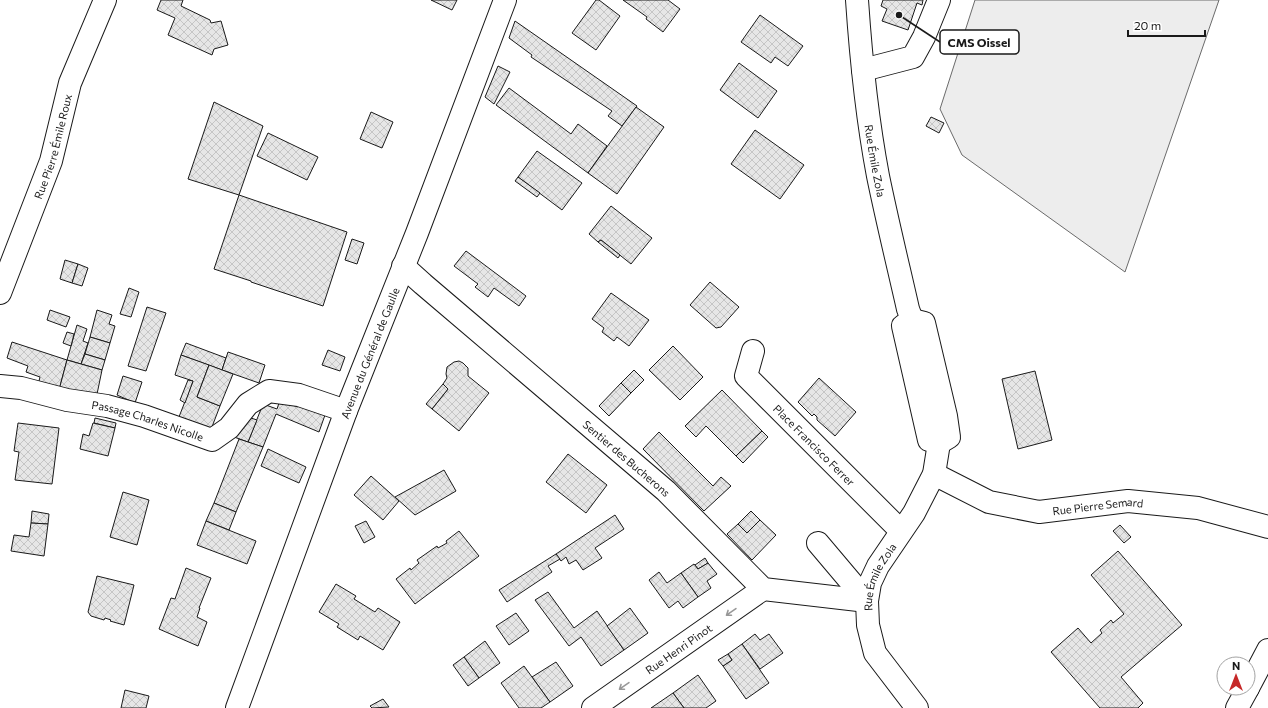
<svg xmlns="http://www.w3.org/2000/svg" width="1268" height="708" viewBox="0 0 1268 708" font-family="Commissioner,sans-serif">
<defs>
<pattern id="building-cross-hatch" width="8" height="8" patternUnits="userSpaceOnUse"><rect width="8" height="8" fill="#e6e6e6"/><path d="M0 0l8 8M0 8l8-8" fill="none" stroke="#c5c5c5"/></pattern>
</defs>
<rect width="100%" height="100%" fill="#fff"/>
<path fill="#ededed" stroke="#6a6a6a" d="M975,0H1219L1125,272L962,155L940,109Z"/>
<g fill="url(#building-cross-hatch)" stroke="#1a1a1a">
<path d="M161,0H183L181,6L210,20L211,23L221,21L228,45L214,49L212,55L168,35L175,18L157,10Z"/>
<path d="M431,0H457L452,10Z"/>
<path d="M596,0H599L620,16L596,50L572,33Z"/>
<path d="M623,0H668L680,9L663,32L646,19L647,17Z"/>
<path d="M883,0H923L922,5L917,3L908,30L882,21L887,9L881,6Z"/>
<path d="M760,15L803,46L788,66L775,57L771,63L741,42Z"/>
<path d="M515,21L637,106L622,126L608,116L612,111L531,57L532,55L509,38Z"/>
<path d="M739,63L777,91L758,118L720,90Z"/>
<path d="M498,66L510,72L494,104L485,97Z"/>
<path d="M509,88L571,134L578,124L607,146L588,173L496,105Z"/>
<path d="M214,102L263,126L239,195L188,179Z"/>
<path d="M636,107L664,127L617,194L588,173Z"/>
<path d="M371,112L393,122L382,148L360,139Z"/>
<path d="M931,117L944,123L939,133L926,126Z"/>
<path d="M755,130L804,165L780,199L731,164Z"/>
<path d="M268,133L318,157L307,180L257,156Z"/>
<path d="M537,151L582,183L562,210L518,177Z"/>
<path d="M518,177L540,193L537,197L515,181Z"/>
<path d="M239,195L347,232L323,306L251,282V281L214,269Z"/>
<path d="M611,206L652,238L631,264L601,240L598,242L589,234Z"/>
<path d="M352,239L364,243L357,264L345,260Z"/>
<path d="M601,240L620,255L618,258L598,242Z"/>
<path d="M466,251L526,296L519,306L494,288L488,297L475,287L478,284L454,266Z"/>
<path d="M65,260L78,264L72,283L60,279Z"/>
<path d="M78,264L88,268L82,286L72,283Z"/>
<path d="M710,282L739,307L721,327L716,328L690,305Z"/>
<path d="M129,288L139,292L131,317L120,314Z"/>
<path d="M611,293L649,320L629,346L617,337L614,341L602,332L604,328L592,319Z"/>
<path d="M147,307L166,313L146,371L128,366Z"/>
<path d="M50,310L70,317L66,327L47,320Z"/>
<path d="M97,310L112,315L109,324L115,326L110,343L90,337Z"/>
<path d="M77,325L87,329L83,341L88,343L81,364L67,360Z"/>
<path d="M67,332L74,334L71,346L63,343Z"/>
<path d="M90,337L110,343L105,360L85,354Z"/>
<path d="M12,342L67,360L59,390L38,385L40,377L26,372L28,366L7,358Z"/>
<path d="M186,343L226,358L222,370L181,355Z"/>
<path d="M673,346L703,377L680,400L649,370Z"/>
<path d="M328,350L345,357L340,371L322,365Z"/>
<path d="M228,352L265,365L259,383L222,370Z"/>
<path d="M85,354L105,360L102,370L81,364Z"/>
<path d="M181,355L209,365L197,397L220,406L210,432L177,422L193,381L175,375Z"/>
<path d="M67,360L102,370L96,399L59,390Z"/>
<path d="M454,362L459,361L463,363L468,368V376L489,393L459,431L432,409L448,389L443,384L447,378L446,374L447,367Z"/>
<path d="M209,365L233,374L220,406L197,397Z"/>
<path d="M634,370L644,380L631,393L621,383Z"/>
<path d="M1035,371L1052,440L1018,449L1002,379Z"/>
<path d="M123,376L142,382L135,403L117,395Z"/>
<path d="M819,378L856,412L835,436L817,420V417L814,414L812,416L798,402Z"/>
<path d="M188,380L193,381L185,403L180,400Z"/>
<path d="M621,383L631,393L609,416L599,406Z"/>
<path d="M443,384L448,389L432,409L426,404Z"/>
<path d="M722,390L762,431L736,456L706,426L696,437L685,426Z"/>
<path d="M280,400L298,407L299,405L325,415L319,432L276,414L263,447L248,442L263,404L277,409Z"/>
<path d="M248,417L257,420L248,442L234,437Z"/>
<path d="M95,418L116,423L115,428L94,423Z"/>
<path d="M18,423L59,428L52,484L15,480L19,452L14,451Z"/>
<path d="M93,423L115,428L108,456L80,449L83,434L89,436Z"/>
<path d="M762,431L768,437L743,463L736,456Z"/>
<path d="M659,432L713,486L721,477L731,486L704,511L643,449Z"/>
<path d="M239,439L263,447L236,512L214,503Z"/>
<path d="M268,449L306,467L299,483L261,466Z"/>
<path d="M568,454L607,485L586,513L546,482Z"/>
<path d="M444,470L456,491L415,515L395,497Z"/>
<path d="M371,476L399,501L383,520L354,495Z"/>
<path d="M123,492L149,500L137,545L110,537Z"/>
<path d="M214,503L236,512L229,530L206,521Z"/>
<path d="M32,511L49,514L48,524L31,523Z"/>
<path d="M751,511L760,520L747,533L738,524Z"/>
<path d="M615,515L624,529L595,548L602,558L583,570L576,560L569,564L566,557L561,561L556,554Z"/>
<path d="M760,520L776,535L752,560L727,534L738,524L747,533Z"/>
<path d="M206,521L256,541L247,564L197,545Z"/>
<path d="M366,521L375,537L364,543L355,526Z"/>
<path d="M31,523L48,524L44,556L11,551L14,535L29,537Z"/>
<path d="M1120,525L1131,537L1124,543L1113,531Z"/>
<path d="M459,531L479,556L415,604L396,579L410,568L411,570L419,563L417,560L437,546L438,548L447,543L446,541Z"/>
<path d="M1118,551L1182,625L1121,677L1143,703L1138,708H1100L1051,652L1078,628L1091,643L1102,633L1100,630L1111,620L1113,623L1124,614L1091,575Z"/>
<path d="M556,554L560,559L548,566L552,572L507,602L499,590Z"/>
<path d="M705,558L708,563L698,569L695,565Z"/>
<path d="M708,563L717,574L707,581L711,588L698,597L681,573L694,564L698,569Z"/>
<path d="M186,568L211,578L199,608H200L197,617L207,622L198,646L159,629L171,598L175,599Z"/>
<path d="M659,572L667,583L681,573L698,597L683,608L678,601L669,608L649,580Z"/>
<path d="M97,576L134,585L124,625L110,621L111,620L105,618L104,620L91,616L88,612Z"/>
<path d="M336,584L356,596L354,599L375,612L378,608L400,622L383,650L360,636L358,640L337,627L339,624L319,612Z"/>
<path d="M548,592L574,628L597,611L624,650L601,666L581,637L569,646L535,600Z"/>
<path d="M630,608L648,633L624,650L607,626Z"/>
<path d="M516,613L529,631L509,645L496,626Z"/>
<path d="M755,634L760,640L769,634L783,653L760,669L742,644Z"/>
<path d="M485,641L500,663L479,678L464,657Z"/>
<path d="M742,644L769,683L746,699L723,666L732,660L728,654Z"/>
<path d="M728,654L732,660L723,666L718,660Z"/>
<path d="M464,657L479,678L468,686L453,665Z"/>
<path d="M556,662L573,686L550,702L532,677Z"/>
<path d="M524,666L550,702L541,708H519L501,683Z"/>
<path d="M698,675L716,701L706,708H684L673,693Z"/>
<path d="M125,690L149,696L146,708H121Z"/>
<path d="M673,693L684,708H651Z"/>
<path d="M383,699L389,707L372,708L370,706Z"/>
</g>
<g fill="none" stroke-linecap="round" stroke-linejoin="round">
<defs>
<g id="minor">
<path d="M863,70L913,57L924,37L939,0"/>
<path id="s1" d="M403,266L423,284L666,491L763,589L867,601"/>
<path id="s2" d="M0,293L51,161L70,83L105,0"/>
<path id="s3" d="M753,351L746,376L901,531"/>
<path id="s4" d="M0,386L21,388L67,400L107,406L144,416L212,440L229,428L248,404L269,391L299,395L346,411"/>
<path id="s5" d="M934,474L989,502L1039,512L1128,501L1198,508L1268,527"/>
<path d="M818,543L867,601"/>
<path d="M1248,688L1268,650"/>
<path id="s6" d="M593,708L763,589"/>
<path d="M1237,708L1248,688"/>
</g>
<g id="secondary">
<path id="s7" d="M857,0C861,59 867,118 878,176C887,220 898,265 908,309L912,320"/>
<path d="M912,320L924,323L946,416L949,437L939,443L929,440L903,326Z"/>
<path id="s8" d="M237,708L346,411L417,233L505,0"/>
<path id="s9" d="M917,708L875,653L868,625L867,601L870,583L878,566L914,513L934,474L939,443"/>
</g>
</defs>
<use href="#minor" stroke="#1a1a1a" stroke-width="24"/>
<use href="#secondary" stroke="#1a1a1a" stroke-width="24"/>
<use href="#minor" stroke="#fff" stroke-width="22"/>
<use href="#secondary" stroke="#fff" stroke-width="22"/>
</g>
<defs><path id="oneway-shaft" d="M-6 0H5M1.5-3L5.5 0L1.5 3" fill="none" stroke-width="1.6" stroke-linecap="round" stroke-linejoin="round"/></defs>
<g stroke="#989898">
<use href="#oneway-shaft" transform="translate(731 612) rotate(145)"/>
<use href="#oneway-shaft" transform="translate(624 686) rotate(145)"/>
</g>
<g text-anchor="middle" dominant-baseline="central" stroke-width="3" stroke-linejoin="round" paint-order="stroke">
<g font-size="11" fill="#1a1a1a" stroke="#fff">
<text stroke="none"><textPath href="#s2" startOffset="156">Rue Pierre Émile Roux</textPath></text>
<text stroke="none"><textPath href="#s7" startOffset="162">Rue Émile Zola</textPath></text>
<text stroke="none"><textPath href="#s8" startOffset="379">Avenue du Général de Gaulle</textPath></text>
<text stroke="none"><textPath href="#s4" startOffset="152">Passage Charles Nicolle</textPath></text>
<text stroke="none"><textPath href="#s3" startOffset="123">Place Francisco Ferrer</textPath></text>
<text stroke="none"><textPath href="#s1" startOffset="295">Sentier des Bucherons</textPath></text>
<text stroke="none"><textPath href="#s5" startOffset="172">Rue Pierre Semard</textPath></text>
<text stroke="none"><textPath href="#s9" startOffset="149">Rue Émile Zola</textPath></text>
<text stroke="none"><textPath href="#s6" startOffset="104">Rue Henri Pinot</textPath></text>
</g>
</g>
<path fill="none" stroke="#1a1a1a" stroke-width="1.5" d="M899 15L940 42"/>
<circle fill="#1a1a1a" stroke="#fff" stroke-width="1.5" cx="899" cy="15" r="4"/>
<rect fill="#fff" stroke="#1a1a1a" stroke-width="1.5" x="940" y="30" width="79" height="24" rx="4"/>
<g font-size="12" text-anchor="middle" font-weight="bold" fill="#1a1a1a">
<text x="979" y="47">CMS Oissel</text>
</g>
<g transform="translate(1236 676)"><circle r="19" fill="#ffffff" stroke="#a3a3a3"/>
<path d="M0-3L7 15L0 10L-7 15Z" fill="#c62828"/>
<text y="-6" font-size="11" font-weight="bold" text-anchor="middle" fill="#1a1a1a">N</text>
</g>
<path d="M1128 30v6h77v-6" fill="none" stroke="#1a1a1a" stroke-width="2"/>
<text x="1134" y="30" font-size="12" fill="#1a1a1a" stroke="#ffffff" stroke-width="3" paint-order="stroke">20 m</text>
</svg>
